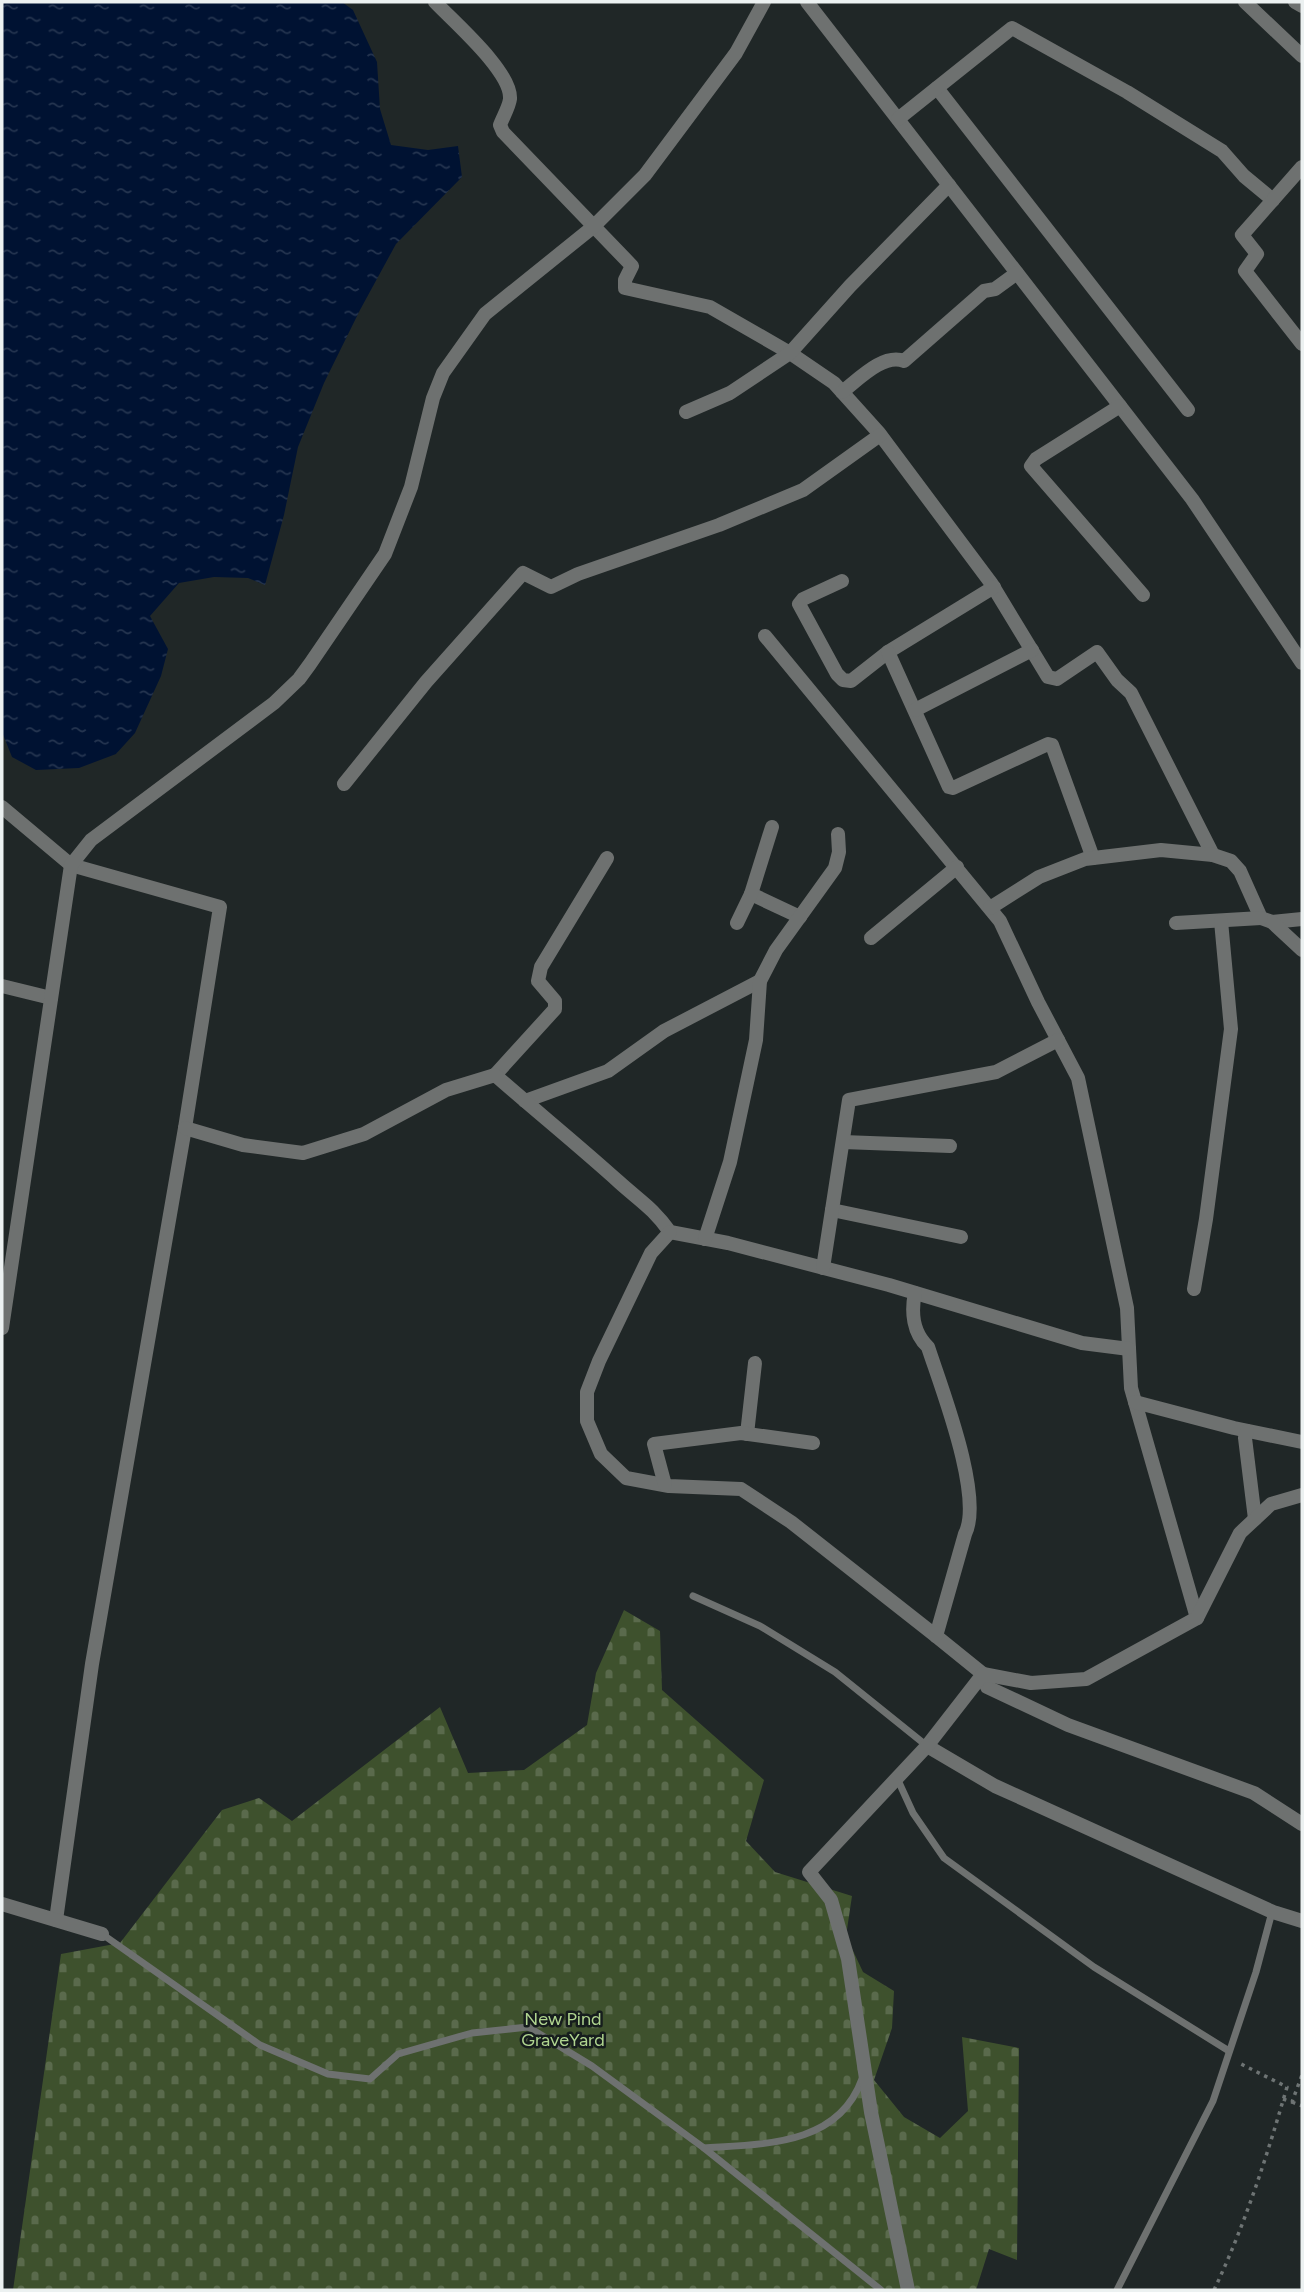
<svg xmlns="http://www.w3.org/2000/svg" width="1304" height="2292" viewBox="0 0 1304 2292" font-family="Figtree,sans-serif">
<defs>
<pattern id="cemetery-stones" width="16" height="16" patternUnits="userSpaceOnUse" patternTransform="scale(1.75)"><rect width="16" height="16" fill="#3e512d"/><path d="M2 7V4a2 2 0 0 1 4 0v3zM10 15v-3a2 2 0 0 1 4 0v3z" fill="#5a6a4c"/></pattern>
<pattern id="water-ripples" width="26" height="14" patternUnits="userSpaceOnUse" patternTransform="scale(1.75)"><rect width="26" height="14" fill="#001232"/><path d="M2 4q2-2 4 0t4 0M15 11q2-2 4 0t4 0" fill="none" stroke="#253550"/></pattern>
</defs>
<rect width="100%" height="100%" fill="#202727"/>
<path fill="url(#cemetery-stones)" d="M624,1610L660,1631L662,1690L764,1780L746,1841L775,1872L852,1896L846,1936L863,1972L894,1991L892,2028L874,2080L904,2117L940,2138L968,2111L962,2037L1019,2048L1017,2260L989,2249L976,2290H13L61,1954L120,1943L222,1810L259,1798L292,1821L440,1707L468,1773L524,1770L587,1725L596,1673Z"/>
<path fill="url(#water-ripples)" d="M2,2H342L353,10L377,62L380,109L391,145L428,150L458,146L462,177L396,244L360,310L324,383L298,447L284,515L265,585L248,578L214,577L179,583L150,616L168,649L161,676L135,733L116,754L79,768L36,770L12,757L2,732Z"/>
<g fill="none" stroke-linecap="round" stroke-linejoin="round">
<g stroke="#6e7474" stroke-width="3.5" stroke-dasharray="3.5 5" stroke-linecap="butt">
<path d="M1283,2099L1292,2102L1302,2075"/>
<path d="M1292,2102L1302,2106"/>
<path d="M1214,2290C1245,2225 1267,2156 1287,2087L1239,2063"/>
</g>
<g stroke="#6e7170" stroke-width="7">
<path d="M693,1596L760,1626L835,1672L927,1746"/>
<path d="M897,1778L913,1813L944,1858L1094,1967L1229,2051"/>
<path d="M102,1934L260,2045L328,2074L370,2079L398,2054L472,2033L528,2027L592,2066L704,2148C763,2144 838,2146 862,2079"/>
<path d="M704,2148L881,2290"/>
<path d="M1117,2290L1213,2101L1256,1972L1272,1912"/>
</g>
<g stroke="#6e7170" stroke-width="14">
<path d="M435,2C454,22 512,72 510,99C509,107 503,117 500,125L503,132L632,266L625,280V288L710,307L790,353L834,383L879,433L991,583L1048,677L1057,679L1097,652L1117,680L1131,693L1213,855"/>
<path d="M807,2L1192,499L1302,663"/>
<path d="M1245,2L1302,56"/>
<path d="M1295,2L1302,6"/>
<path d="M937,88L1188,410"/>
<path d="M898,119L1012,28L1127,92L1222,151L1244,176L1273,200"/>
<path d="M1302,167L1242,235L1257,254L1245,271L1302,344"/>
<path d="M842,392C858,380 883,353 904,361L984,291L995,289L1017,273"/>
<path d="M1120,406L1036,459L1031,466L1143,595"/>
<path d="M686,412L730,393L790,353L850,286L949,185"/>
<path d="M842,581L803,599L799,604L837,674L843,680L851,681L888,652L994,587"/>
<path d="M765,636L1000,921L1038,1002L1078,1078L1127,1308L1131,1388L1197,1618"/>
<path d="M888,652L949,787L953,788L1048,744L1052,745L1093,858"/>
<path d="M915,710L1032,650"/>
<path d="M344,784L426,682L523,573L551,587L578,574L719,525L803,490L880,435"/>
<path d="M2,807L71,865L220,907L185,1128L92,1664L56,1920"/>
<path d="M751,894L800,917"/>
<path d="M990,908L1039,877L1085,859L1161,850L1213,855L1231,861L1240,871L1261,918L1272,922L1302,919"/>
<path d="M1272,922L1302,950"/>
<path d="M737,923L751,894L772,827"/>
<path d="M1176,923L1261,918"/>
<path d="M871,938L957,867"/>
<path d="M2,986L51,998"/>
<path d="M495,1075L555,1009V1001L538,981L541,967L607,858"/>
<path d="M525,1101L608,1071L664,1031L760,981"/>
<path d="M185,1128L243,1145L303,1153L364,1134L446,1090L495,1075C536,1111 578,1145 619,1182C640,1201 653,1208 670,1232L728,1243L889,1285L1082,1343L1129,1349"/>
<path d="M843,1142L950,1146"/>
<path d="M832,1210L961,1237"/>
<path d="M670,1232L651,1253L599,1361L587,1392V1421L601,1454L626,1478L669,1486L741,1489L791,1522L936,1636L983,1674L987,1687L1068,1725L1254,1793L1302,1824"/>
<path d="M705,1239L730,1162L756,1040L760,981L776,950L835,868L839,852L838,834"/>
<path d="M823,1268L849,1100L996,1072L1058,1040"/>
<path d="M1194,1289L1206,1219L1231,1029L1221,921"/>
<path d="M915,1293C911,1312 913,1333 928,1347C941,1387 984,1497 965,1534L936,1636"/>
<path d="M2,1328L71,865L91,840L274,703L299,679L310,664L385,554L411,487L433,398L443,373L485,314L593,227L645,175L736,53L764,2"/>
<path d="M1135,1402L1234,1428L1302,1442"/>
<path d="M1247,1431L1245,1438L1255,1519"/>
<path d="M747,1434L755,1363"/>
<path d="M665,1485L654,1444L741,1433L813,1443"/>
<path d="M927,1746L995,1786L1273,1912L1302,1921"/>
<path d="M2,1904L102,1934"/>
<path d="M908,2290L871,2112L848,1959L831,1900L809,1872L927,1746L983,1674L1031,1683L1086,1679L1197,1618L1240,1533L1271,1504L1302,1495"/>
</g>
</g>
<g text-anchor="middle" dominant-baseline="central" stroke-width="5" stroke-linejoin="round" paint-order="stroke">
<g font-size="18" fill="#b0d590" stroke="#161d1d">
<text x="563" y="2019">New Pind<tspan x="563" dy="21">GraveYard</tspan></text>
</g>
</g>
<rect width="1304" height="2292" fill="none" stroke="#ecf1f1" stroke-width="7"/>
</svg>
